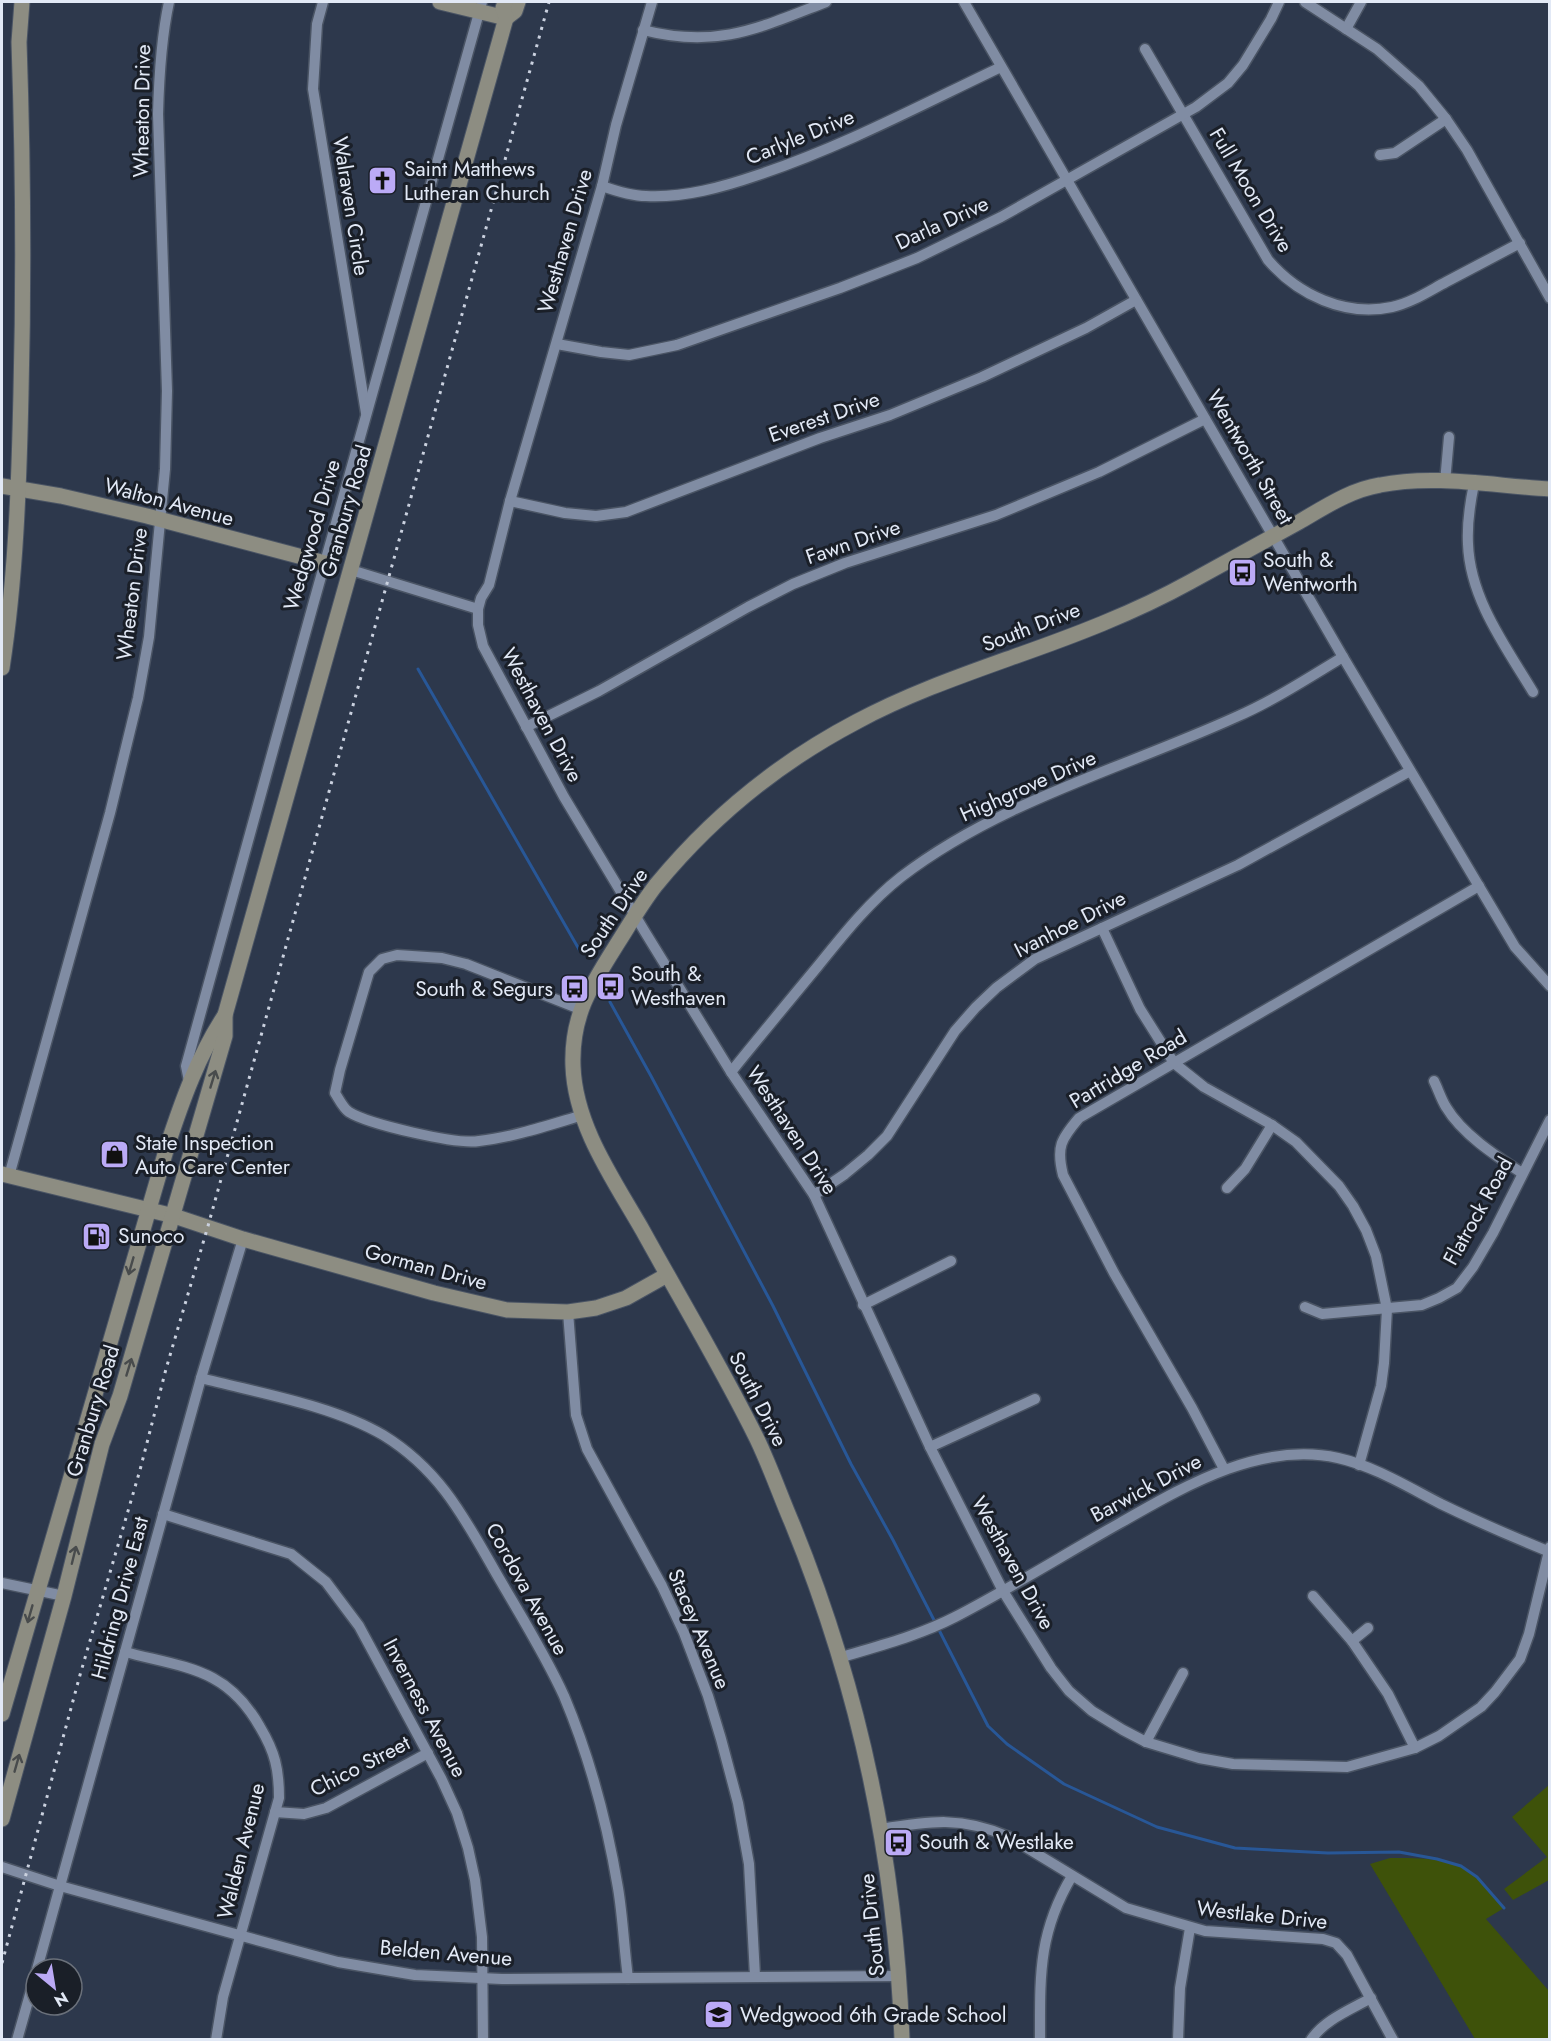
<svg xmlns="http://www.w3.org/2000/svg" width="1551" height="2041" viewBox="0 0 1551 2041" font-family="Jost,sans-serif">
<rect width="100%" height="100%" fill="#2d384c"/>
<g fill="#3e520a">
<path d="M1549,1785V1880L1513,1900L1504,1889L1547,1857L1512,1817Z"/>
<path d="M1390,1858C1420,1858 1451,1857 1476,1876C1486,1884 1495,1898 1504,1908L1486,1919L1549,1991V2039H1475L1370,1864Z"/>
</g>
<g fill="none" stroke-linecap="round" stroke-linejoin="round">
<g stroke="#285797" stroke-width="3">
<path d="M418,669L580,951"/>
<path d="M610,1002L651,1076L773,1306L851,1464L893,1540L935,1622"/>
<path d="M938,1628L988,1726L1007,1744L1064,1784L1157,1827L1235,1848L1328,1853L1399,1852L1437,1859L1461,1866L1477,1877L1504,1908"/>
</g>
<defs>
<g id="street">
<path d="M323,2L317,24L313,89L366,413"/>
<path d="M652,2L616,125L602,186L510,501L489,585L481,598L478,609V625L483,646L564,797L645,932L731,1072L814,1195L930,1447L1003,1591L1051,1668L1069,1691L1092,1711L1123,1730L1146,1742L1199,1758L1233,1764L1347,1767L1415,1748L1439,1736L1481,1707L1495,1692L1520,1659L1529,1634L1550,1547"/>
<path d="M964,2L1343,657L1515,947L1550,986"/>
<path d="M1305,2L1377,49L1419,86L1446,119L1467,150L1550,298"/>
<path d="M1346,29L1361,2"/>
<path d="M643,30C717,49 759,28 826,2"/>
<path d="M1145,49L1268,260C1298,295 1345,317 1392,307C1411,303 1429,291 1446,282C1471,269 1495,256 1520,243"/>
<path d="M1380,155L1395,153L1446,119"/>
<path d="M602,186C616,191 631,196 646,196C684,198 723,187 758,175C842,147 921,105 1001,67"/>
<path d="M557,344L601,352L629,355L677,345L840,288L917,258L1001,217L1196,107L1228,83L1243,65L1271,19L1279,2"/>
<path d="M1445,482L1449,437"/>
<path d="M1474,484C1470,503 1467,525 1468,544C1470,599 1506,647 1533,692"/>
<path d="M510,501L565,513L596,516L626,512L820,438L890,415L982,377L1086,328L1136,300"/>
<path d="M351,570L478,609"/>
<path d="M526,727L599,691L748,607L793,584L845,563L996,515L1099,472L1205,419"/>
<path d="M1102,928L1140,1009L1174,1063L1204,1087L1272,1125L1296,1142L1339,1186L1353,1206L1366,1230L1376,1256L1387,1309L1384,1363L1381,1386L1359,1465"/>
<path d="M580,1009L466,964L442,958L397,955L382,959L369,972L340,1070L335,1093C339,1099 343,1108 349,1112C368,1124 457,1145 479,1141C514,1137 549,1125 583,1115"/>
<path d="M731,1072C760,1036 789,1001 818,966C843,935 869,902 901,877C1000,801 1124,768 1236,717C1273,701 1308,678 1343,657"/>
<path d="M189,1081L186,1066C283,711 382,356 482,2"/>
<path d="M1434,1081C1438,1089 1441,1099 1446,1107C1462,1134 1496,1156 1522,1173"/>
<path d="M9,1176L110,813L138,698L149,637L165,469L167,391L158,114C159,76 161,39 169,2"/>
<path d="M1227,1188L1245,1169L1272,1125"/>
<path d="M814,1195L845,1174L868,1155L887,1136L955,1031L976,1007L996,988L1035,959L1238,865L1410,771"/>
<path d="M863,1305L951,1261"/>
<path d="M1305,1307L1322,1314L1422,1305L1439,1298L1457,1288L1473,1267L1493,1233L1550,1120"/>
<path d="M568,1312L576,1415L587,1449L662,1586L684,1633L708,1696L721,1739L738,1803L749,1864L755,1976"/>
<path d="M201,1378C258,1393 332,1405 383,1435C440,1470 464,1517 496,1573C519,1613 545,1654 564,1696C590,1758 607,1822 618,1888C623,1918 624,1948 628,1978"/>
<path d="M930,1447L1035,1399"/>
<path d="M1224,1469L1192,1408L1114,1273L1063,1175C1056,1147 1061,1139 1079,1118L1479,886"/>
<path d="M163,1514L291,1554L326,1582L359,1626L441,1778L457,1813L468,1848L475,1880L482,1937L483,2040"/>
<path d="M2,1583L64,1596"/>
<path d="M1313,1596L1352,1641L1388,1694L1415,1748"/>
<path d="M1352,1641L1368,1628"/>
<path d="M125,1652C186,1668 227,1668 260,1727C275,1752 279,1769 279,1798L223,1997L216,2040"/>
<path d="M839,1658C878,1646 918,1636 955,1617C1011,1588 1065,1554 1120,1523C1185,1486 1260,1441 1338,1458C1374,1466 1408,1487 1441,1504C1476,1521 1513,1537 1550,1552"/>
<path d="M1146,1742L1183,1673"/>
<path d="M275,1812L304,1814L326,1808L428,1753"/>
<path d="M881,1829C930,1821 962,1816 1009,1837L1126,1908L1205,1931L1323,1939L1336,1943L1347,1955L1393,2040"/>
<path d="M2,1867L60,1886L308,1954L338,1962L415,1975L502,1979L900,1976"/>
<path d="M37,1969L201,1378L243,1239"/>
<path d="M17,2040L36,1973"/>
<path d="M1040,2040C1040,1976 1038,1933 1072,1876"/>
<path d="M1178,2040L1180,1988L1190,1928"/>
<path d="M1311,2040C1324,2020 1350,2010 1371,1998"/>
</g>
<g id="secondary">
<path d="M440,2L506,18"/>
<path d="M506,18L515,11L518,2"/>
<path d="M2,486L61,496L147,516L325,563"/>
<path d="M2,668C16,577 19,484 21,392C24,275 23,159 19,42L22,2"/>
<path d="M2,1174L174,1216L243,1239L434,1293L507,1310L568,1312L596,1308L626,1298L667,1275"/>
<path d="M2,1714L167,1147C182,1101 198,1056 225,1015"/>
<path d="M2,1819L64,1596L102,1444L120,1396L225,1036V1015L506,18L503,8L505,2"/>
<path d="M902,2040C896,1863 859,1687 792,1523C780,1495 770,1466 757,1439C722,1368 681,1300 643,1231C614,1180 575,1126 573,1066C571,1014 592,984 619,941C631,922 642,903 656,885C711,818 780,762 856,722C906,695 960,676 1013,657C1073,636 1134,613 1190,582C1226,562 1262,542 1299,522C1325,507 1350,490 1380,485C1435,474 1494,486 1550,489"/>
</g>
</defs>
<use href="#street" stroke="#4a5464" stroke-width="13"/>
<use href="#secondary" stroke="#4a5464" stroke-width="17"/>
<use href="#street" stroke="#808ca3" stroke-width="10"/>
<use href="#secondary" stroke="#8d8d82" stroke-width="15"/>
<path stroke="#cad1df" stroke-width="3" stroke-dasharray="3 6" stroke-linecap="butt" d="M2,1963L80,1675L140,1470L166,1369L208,1226L549,2"/>
</g>
<defs><path id="oneway-shaft" d="M-6 0H5M1.5-3L5.5 0L1.5 3" fill="none" stroke-width="1.6" stroke-linecap="round" stroke-linejoin="round" transform="scale(1.5)"/></defs>
<g stroke="#484b4c">
<use href="#oneway-shaft" transform="translate(213 1079) rotate(-73)"/>
<use href="#oneway-shaft" transform="translate(131 1266) rotate(106)"/>
<use href="#oneway-shaft" transform="translate(129 1367) rotate(-73)"/>
<use href="#oneway-shaft" transform="translate(74 1555) rotate(-76)"/>
<use href="#oneway-shaft" transform="translate(30 1614) rotate(106)"/>
<use href="#oneway-shaft" transform="translate(17 1763) rotate(-74)"/>
</g>
<defs>
<symbol id="church-square" viewBox="-11 -11 22 22"><rect x="-9" y="-9" width="18" height="18" rx="4" fill="#bbaaf6" stroke="#1a1f28"/><path d="M-1.2-6h2.4v3.5h3.3v2.4h-3.3V6h-2.4V-.1h-3.3v-2.4h3.3Z" fill="#111"/></symbol>
<symbol id="bus-square" viewBox="-11 -11 22 22"><rect x="-9" y="-9" width="18" height="18" rx="4" fill="#bbaaf6" stroke="#1a1f28"/><path d="M-5-6H5V4H4V6H2V4H-2V6H-4V4H-5ZM-3.5-4V0h7V-4ZM-3.5 1.2v1.5H-2V1.2ZM2 1.2v1.5H3.5V1.2Z" fill="#111"/></symbol>
<symbol id="shop-square" viewBox="-11 -11 22 22"><rect x="-9" y="-9" width="18" height="18" rx="4" fill="#bbaaf6" stroke="#1a1f28"/><path d="M-5-2.5h2.3a2.7 3.5 0 0 1 5.4 0H5L5.5 6h-11ZM-1.5-2.5h3a1.5 2.3 0 0 0-3 0Z" fill="#111"/></symbol>
<symbol id="fuel-square" viewBox="-11 -11 22 22"><rect x="-9" y="-9" width="18" height="18" rx="4" fill="#bbaaf6" stroke="#1a1f28"/><path d="M-5.5-6h7V0h2V4h1.3V-2.5L3-4.5l.8-.8L6-3V5H2.5V1h-1V6h-7ZM-4.2-4.7v3.2H.2V-4.7Z" fill="#111"/></symbol>
<symbol id="school-square" viewBox="-11 -11 22 22"><rect x="-9" y="-9" width="18" height="18" rx="4" fill="#bbaaf6" stroke="#1a1f28"/><path d="M0-5L7-2L0 1L-7-2ZM-4 1L0 2.5L4 1V4Q0 6-4 4Z" fill="#111"/></symbol>
</defs>
<g fill-rule="evenodd">
<use href="#church-square" x="366" y="164" width="33" height="33"/>
<use href="#bus-square" x="1226" y="556" width="33" height="33"/>
<use href="#bus-square" x="594" y="970" width="33" height="33"/>
<use href="#bus-square" x="558" y="972" width="33" height="33"/>
<use href="#shop-square" x="98" y="1138" width="33" height="33"/>
<use href="#fuel-square" x="80" y="1220" width="33" height="33"/>
<use href="#bus-square" x="882" y="1826" width="33" height="33"/>
<use href="#school-square" x="702" y="1998" width="33" height="33"/>
</g>
<g text-anchor="middle" dominant-baseline="central" stroke-width="6" stroke-linejoin="round" paint-order="stroke">
<g font-size="21" fill="#e2e9f6" stroke="#1a1f28">
<text transform="translate(142 111) rotate(-89)">Wheaton Drive</text>
<text transform="translate(800 137) rotate(-22)">Carlyle Drive</text>
<text transform="translate(1251 190) rotate(59)">Full Moon Drive</text>
<text transform="translate(351 206) rotate(81)">Walraven Circle</text>
<text transform="translate(942 223) rotate(-25)">Darla Drive</text>
<text transform="translate(565 241) rotate(-74)">Westhaven Drive</text>
<text transform="translate(824 417) rotate(-19)">Everest Drive</text>
<text transform="translate(1250 457) rotate(60)">Wentworth Street</text>
<text transform="translate(169 502) rotate(15)">Walton Avenue</text>
<text transform="translate(346 511) rotate(-74)">Granbury Road</text>
<text transform="translate(312 535) rotate(-74)">Wedgwood Drive</text>
<text transform="translate(853 542) rotate(-19)">Fawn Drive</text>
<text transform="translate(132 594) rotate(-83)">Wheaton Drive</text>
<text transform="translate(1031 627) rotate(-21)">South Drive</text>
<text transform="translate(542 715) rotate(62)">Westhaven Drive</text>
<text transform="translate(1028 786) rotate(-24)">Highgrove Drive</text>
<text transform="translate(614 913) rotate(-56)">South Drive</text>
<text transform="translate(1070 924) rotate(-27)">Ivanhoe Drive</text>
<text transform="translate(1128 1069) rotate(-31)">Partridge Road</text>
<text transform="translate(792 1130) rotate(57)">Westhaven Drive</text>
<text transform="translate(1478 1211) rotate(-61)">Flatrock Road</text>
<text transform="translate(426 1267) rotate(15)">Gorman Drive</text>
<text transform="translate(758 1399) rotate(63)">South Drive</text>
<text transform="translate(93 1411) rotate(-73)">Granbury Road</text>
<text transform="translate(1146 1488) rotate(-28)">Barwick Drive</text>
<text transform="translate(1013 1563) rotate(61)">Westhaven Drive</text>
<text transform="translate(527 1589) rotate(61)">Cordova Avenue</text>
<text transform="translate(120 1598) rotate(-75)">Hildring Drive East</text>
<text transform="translate(699 1629) rotate(67)">Stacey Avenue</text>
<text transform="translate(425 1708) rotate(62)">Inverness Avenue</text>
<text transform="translate(360 1766) rotate(-27)">Chico Street</text>
<text transform="translate(241 1851) rotate(-76)">Walden Avenue</text>
<text transform="translate(1262 1915) rotate(6)">Westlake Drive</text>
<text transform="translate(872 1925) rotate(-96)">South Drive</text>
<text transform="translate(446 1953) rotate(5)">Belden Avenue</text>
</g>
<g font-size="21" fill="#e2e9f6" stroke="#1a1f28" text-anchor="start">
<text x="404" y="169">Saint Matthews<tspan x="404" dy="24">Lutheran Church</tspan></text>
<text x="1263" y="560">South &amp;<tspan x="1263" dy="24">Wentworth</tspan></text>
<text x="631" y="974">South &amp;<tspan x="631" dy="24">Westhaven</tspan></text>
<text x="553" y="989" text-anchor="end">South &amp; Segurs</text>
<text x="135" y="1143">State Inspection<tspan x="135" dy="24">Auto Care Center</tspan></text>
<text x="118" y="1236">Sunoco</text>
<text x="919" y="1842">South &amp; Westlake</text>
<text x="740" y="2015">Wedgwood 6th Grade School</text>
</g>
</g>
<rect width="1551" height="2041" fill="none" stroke="#e2e9f6" stroke-width="6"/>
<g transform="translate(54 1987) rotate(150)"><circle r="28" fill="#1a1f28" stroke="#6a707a" stroke-width="1.5"/>
<path d="M0-4.5L10 22L0 15L-10 22Z" fill="#bbaaf6"/>
<text y="-9" font-size="16" font-weight="bold" text-anchor="middle" fill="#e2e9f6">N</text>
</g>
</svg>
